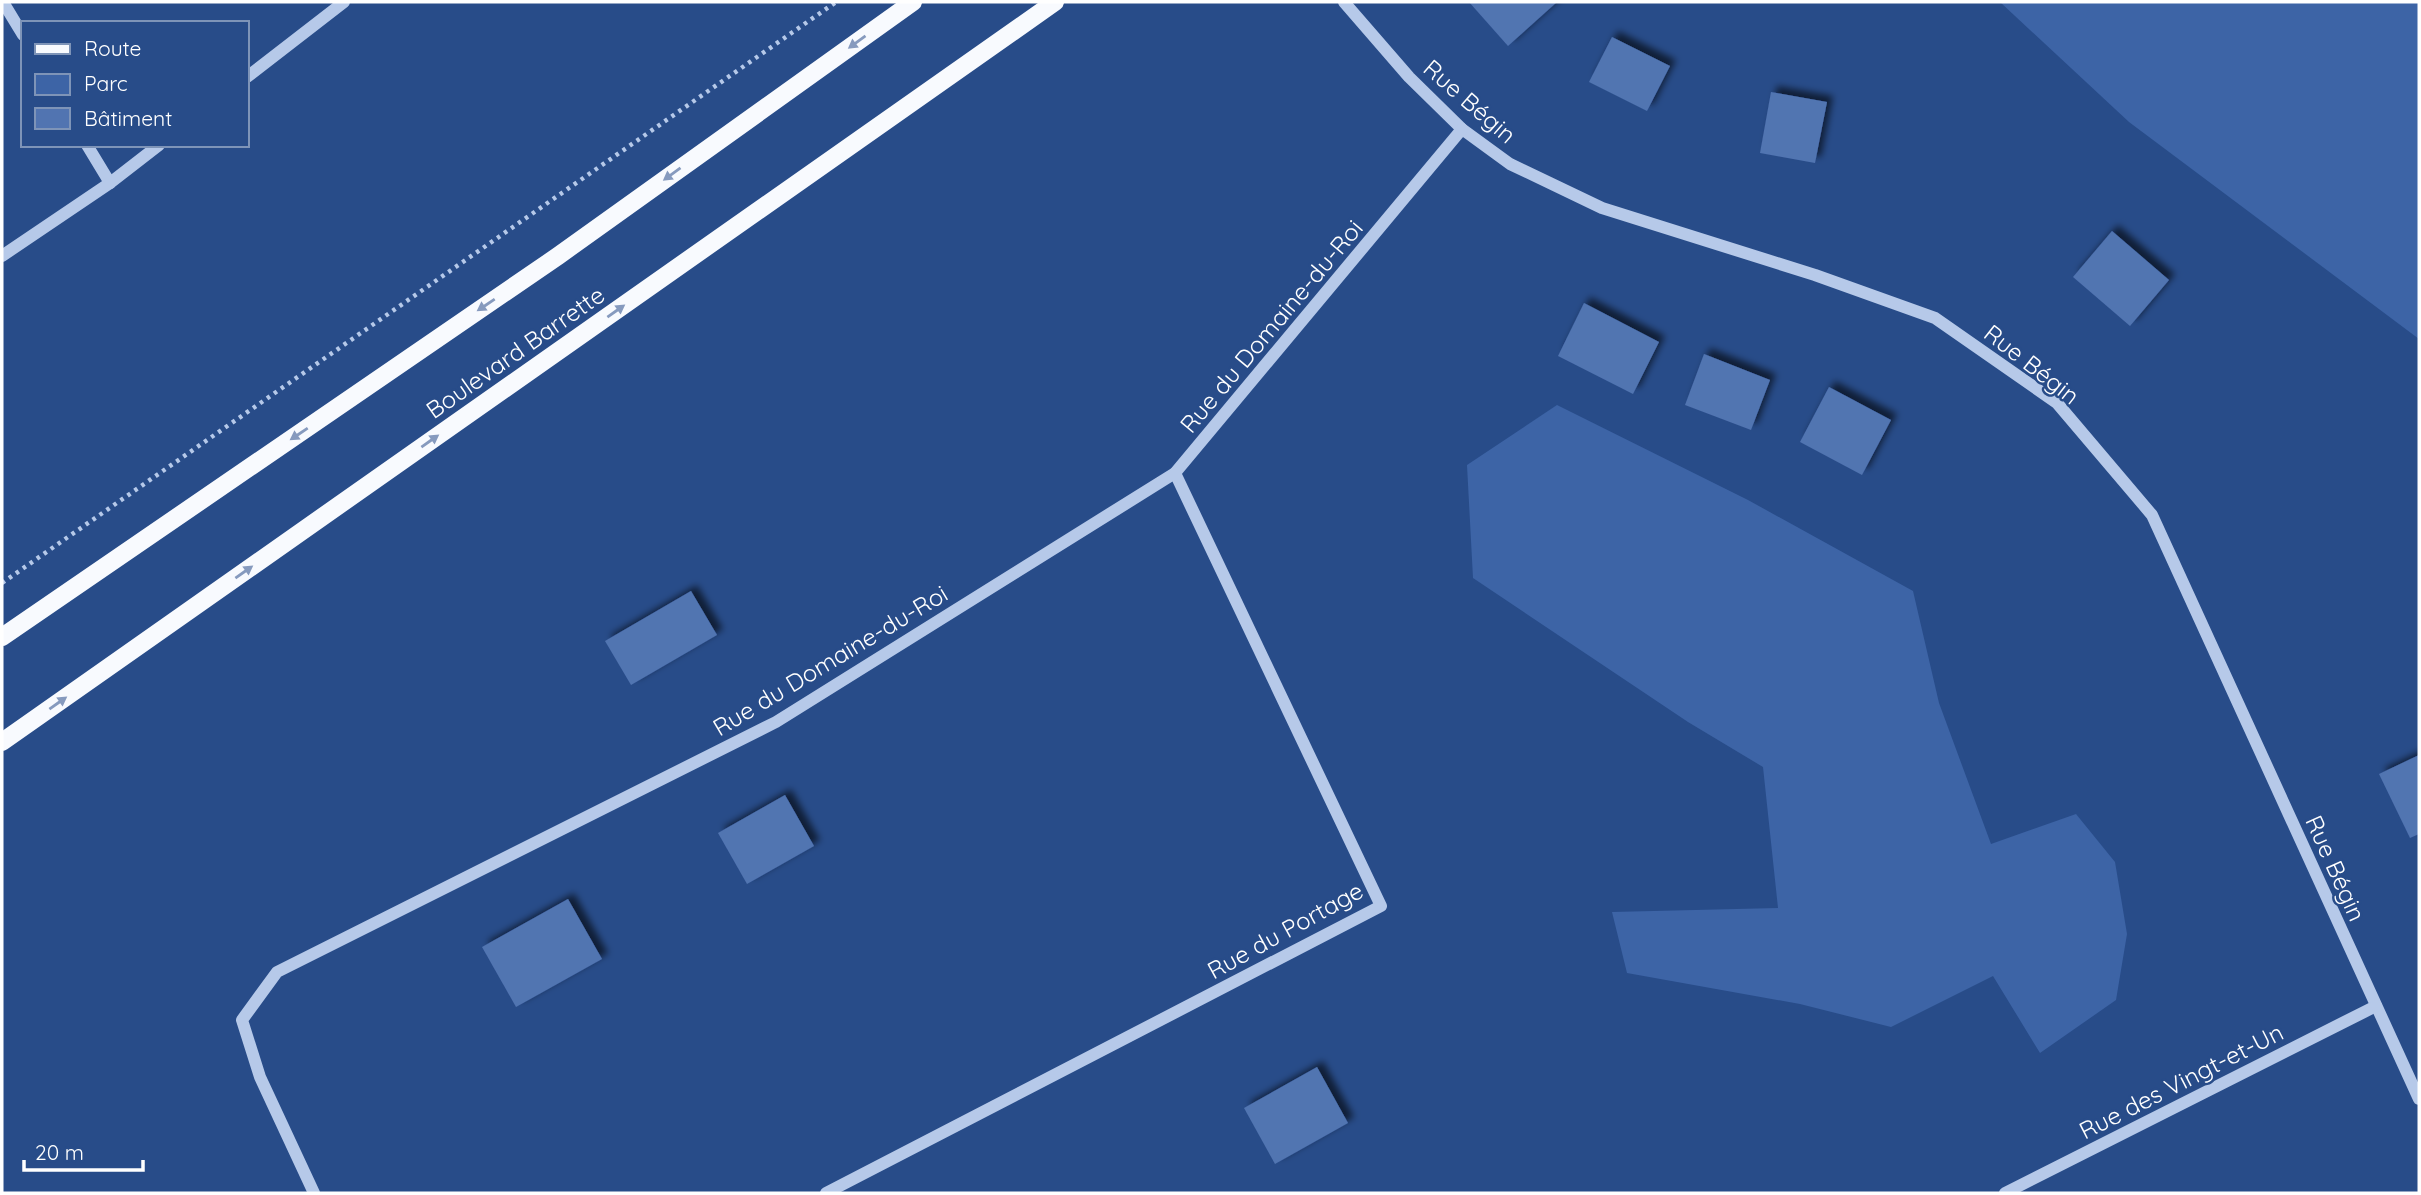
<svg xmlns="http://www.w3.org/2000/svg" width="2421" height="1195" viewBox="0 0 2421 1195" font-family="Quicksand,sans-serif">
<defs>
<filter id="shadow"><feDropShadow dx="6" dy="-6" stdDeviation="3.5" flood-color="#0009"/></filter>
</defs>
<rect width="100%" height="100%" fill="#284c89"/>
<g fill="#3d64a6">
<path d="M2000,2H2419V339L2129,122Z"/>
<path d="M1557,405L1748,500L1913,591L1939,703L1991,844L2076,814L2115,862L2127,934L2116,1000L2040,1053L1993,976L1891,1027L1800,1004L1627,973L1612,912L1778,908L1763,767L1688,722L1473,578L1467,465Z"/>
</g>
<g fill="#5174b1" filter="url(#shadow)">
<path d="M1469,2H1557L1508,46Z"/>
<path d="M1612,37L1670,66L1647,111L1589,82Z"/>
<path d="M1771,92L1827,102L1815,163L1760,153Z"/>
<path d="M2112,231L2169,280L2130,326L2073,277Z"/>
<path d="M1584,303L1659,342L1633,394L1558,356Z"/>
<path d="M1704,354L1770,380L1751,430L1685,405Z"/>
<path d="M1829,387L1891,420L1862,475L1800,442Z"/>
<path d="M691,591L717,635L631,685L605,641Z"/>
<path d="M2419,755V834L2410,838L2379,774Z"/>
<path d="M785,795L814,846L747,884L718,833Z"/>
<path d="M568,899L602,959L516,1007L482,947Z"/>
<path d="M1317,1067L1348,1123L1275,1164L1244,1108Z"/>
</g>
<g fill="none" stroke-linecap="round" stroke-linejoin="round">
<path stroke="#b6c9e9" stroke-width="4.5" stroke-dasharray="3.5 5" stroke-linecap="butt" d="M2,583L836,2"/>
<g stroke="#b6c9e9" stroke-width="12">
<path d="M3,2L23,35"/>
<path d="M1344,2L1409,77L1462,129L1510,164L1602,208L1815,275L1935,318L2057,403L2152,515L2419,1099"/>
<path d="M247,77L344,2"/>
<path d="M87,145L110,183"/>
<path d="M2,256L110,183L159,145"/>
<path d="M314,1193L260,1077L242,1020L277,972L776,722L1175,473L1462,129"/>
<path d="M826,1193L1381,906L1175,473"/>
<path d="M2005,1193L2376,1006"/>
</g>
<g stroke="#f8fafe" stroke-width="18">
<path d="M2,637L558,256L913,2"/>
<path d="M2,742L1055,2"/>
</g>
</g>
<defs><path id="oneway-solid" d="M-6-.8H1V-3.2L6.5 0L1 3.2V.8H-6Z" transform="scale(1.75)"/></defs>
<g fill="#869abe">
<use href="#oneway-solid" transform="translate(857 42) rotate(144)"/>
<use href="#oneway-solid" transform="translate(672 174) rotate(144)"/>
<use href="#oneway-solid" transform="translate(486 305) rotate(146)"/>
<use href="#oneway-solid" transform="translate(616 311) rotate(-35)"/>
<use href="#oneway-solid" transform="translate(299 434) rotate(146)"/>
<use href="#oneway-solid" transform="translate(430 441) rotate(-35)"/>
<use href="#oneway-solid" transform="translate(244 572) rotate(-35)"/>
<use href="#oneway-solid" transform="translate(58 703) rotate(-35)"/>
</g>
<g text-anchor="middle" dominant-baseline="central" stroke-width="5" stroke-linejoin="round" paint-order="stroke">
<g font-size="24" fill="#fff" stroke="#284c89">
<text transform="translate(1470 101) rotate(41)">Rue Bégin</text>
<text transform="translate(1271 326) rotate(-50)">Rue du Domaine-du-Roi</text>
<text transform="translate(515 352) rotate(-35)">Boulevard Barrette</text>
<text transform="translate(2032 364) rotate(38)">Rue Bégin</text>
<text transform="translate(830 660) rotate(-31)">Rue du Domaine-du-Roi</text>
<text transform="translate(2336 868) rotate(66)">Rue Bégin</text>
<text transform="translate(1285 930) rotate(-29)">Rue du Portage</text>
<text transform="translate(2181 1081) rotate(-27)">Rue des Vingt-et-Un</text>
</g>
</g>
<rect width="2421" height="1195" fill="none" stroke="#ffffff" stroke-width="7"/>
<rect x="21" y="21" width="228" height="126" fill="#284c89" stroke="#7e94b8" stroke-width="2"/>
<rect x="35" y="44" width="35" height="10" fill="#f8fafe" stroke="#7e94b8" stroke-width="2"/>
<text x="84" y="56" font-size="21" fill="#ffffff">Route</text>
<rect x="35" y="74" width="35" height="21" fill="#3d64a6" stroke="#7e94b8" stroke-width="2"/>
<text x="84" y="91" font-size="21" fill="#ffffff">Parc</text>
<rect x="35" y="108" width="35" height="21" fill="#5174b1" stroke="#7e94b8" stroke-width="2"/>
<text x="84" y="126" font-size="21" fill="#ffffff">Bâtiment</text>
<path d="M24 1160v10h119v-10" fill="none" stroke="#ffffff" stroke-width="3.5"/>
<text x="35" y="1160" font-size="21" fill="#ffffff" stroke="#284c89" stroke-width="5" paint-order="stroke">20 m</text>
</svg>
